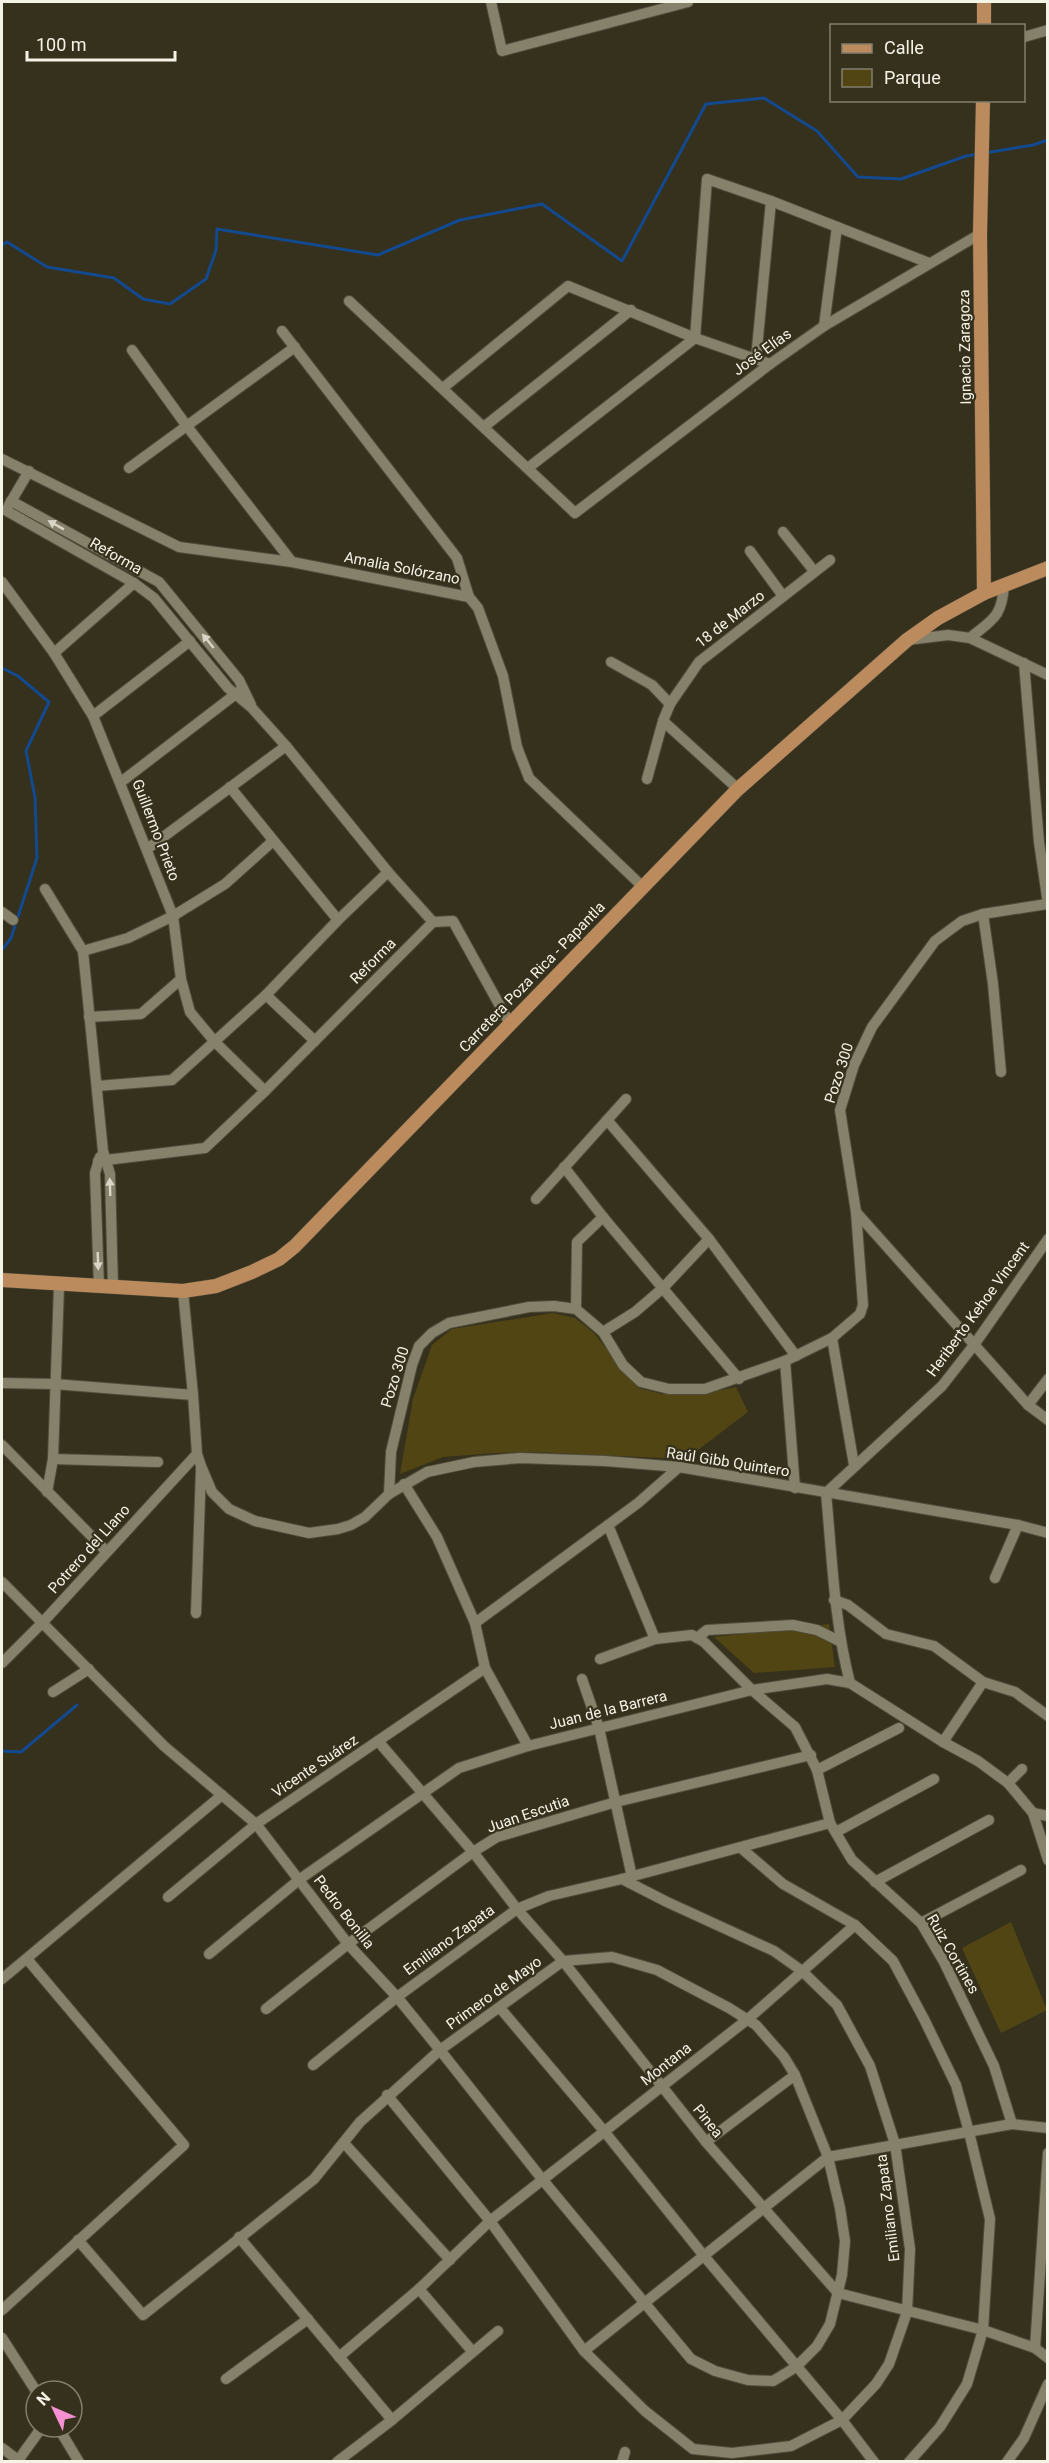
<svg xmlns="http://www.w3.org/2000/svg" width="1049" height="2463" viewBox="0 0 1049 2463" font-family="Roboto,sans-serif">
<rect width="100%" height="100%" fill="#36311d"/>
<g fill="#514513">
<path d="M553,1313L575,1318L593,1332L638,1388L662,1394H703L736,1387L748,1412L686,1459L533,1452L494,1453L443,1457L400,1474L413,1399L432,1345L452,1329Z"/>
<path d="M829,1624L835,1667L754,1673L714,1637Z"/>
<path d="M1011,1922L1047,2010L1001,2033L962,1948Z"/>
</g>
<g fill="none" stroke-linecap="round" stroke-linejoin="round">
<g stroke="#12498f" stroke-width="3">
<path d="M985,153L1033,145L1048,140"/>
<path d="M2,245L7,242L47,267L114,278L143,299L170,304L206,279L216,250L217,229L378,255L460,220L542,204L622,261L706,104L764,98L817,131L858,177L901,179L966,156L978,154"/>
<path d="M2,668L18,676L49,702L26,751L35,797L37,858L11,938L2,950"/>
<path d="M2,1751L21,1752L77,1705"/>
</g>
<defs>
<g id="minor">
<path d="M491,2L502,51L688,2"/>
<path d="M1024,37L1048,30"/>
<path d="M349,301L575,513L770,364L824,326L980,234"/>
<path d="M824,326L837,227"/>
<path d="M282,331L457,558L469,597"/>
<path d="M132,350L186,425L292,562"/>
<path d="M756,359L771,201"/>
<path d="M443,388L568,286L695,338L770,364"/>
<path d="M485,426L631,310"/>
<path d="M2,459L179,547L292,562L469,597L478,608L503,676L517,747L529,778L643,887"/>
<path d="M129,468L295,347"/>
<path d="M528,468L695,338L707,179L771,201L929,263"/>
<path d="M11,501L159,582L239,680L251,705"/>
<path d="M9,505L29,471"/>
<path d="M5,510L134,583L154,598L228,688L252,708L286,746L388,872L433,922"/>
<path d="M783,532L814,571"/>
<path d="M750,551L783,596"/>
<path d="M2,582L54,653L93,716L173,916L181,979L190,1012L215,1042L265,1091"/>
<path d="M970,638C993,619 1002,617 1004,585"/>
<path d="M907,640L948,635L970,638L1048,675"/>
<path d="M54,653L134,583"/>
<path d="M611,662L652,685L670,704"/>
<path d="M1024,663L1039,842L1048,904"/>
<path d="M93,716L190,641"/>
<path d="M663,721L738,789"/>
<path d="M647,779L663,721L670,704L699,662L830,560"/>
<path d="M121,782L241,690"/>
<path d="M230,787L338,920"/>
<path d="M147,849L286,746"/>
<path d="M45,889L83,951L103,1151L110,1174L113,1288"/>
<path d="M2,912L13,920"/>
<path d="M983,914L993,984L1001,1072"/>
<path d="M433,922L453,921L510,1024"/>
<path d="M83,951L128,938L173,916L225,884L273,841"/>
<path d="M266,995L315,1041"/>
<path d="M89,1017L141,1014L181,979"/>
<path d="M97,1086L172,1080L266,995L338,920L388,872"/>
<path d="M607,1120L709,1239L796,1356"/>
<path d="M98,1161L205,1148L265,1091L433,922"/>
<path d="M564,1167L603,1217L739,1379"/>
<path d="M536,1199L626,1099"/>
<path d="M856,1212L1028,1405L1048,1420"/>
<path d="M99,1286L95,1173L100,1157"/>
<path d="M183,1291L193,1395L197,1454L201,1466L212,1492L229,1509L255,1521L309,1533L338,1529L351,1525L365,1517L389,1494L427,1472L474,1462L520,1458L605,1461L679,1467L1018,1525L1048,1533"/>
<path d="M576,1309L577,1242L603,1217"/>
<path d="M603,1332L635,1312L663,1288L709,1239"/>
<path d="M832,1338L854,1465"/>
<path d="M785,1361L795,1488"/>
<path d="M2,1383L54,1384L193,1395"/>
<path d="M1028,1405L1048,1379"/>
<path d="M2,1445L106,1551"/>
<path d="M53,1459L158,1462"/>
<path d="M404,1484L437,1537L475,1623L485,1668L528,1746"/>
<path d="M47,1492L53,1459L59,1286"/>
<path d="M389,1494L391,1452L412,1365L419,1346L432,1333L449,1323L529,1307L554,1306L576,1309L603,1332L623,1365L641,1382L669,1389H705L785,1361L832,1338L860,1314L863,1305L856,1212L840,1110L854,1065L872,1027L935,941L962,921L983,914L1047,904"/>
<path d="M608,1525L655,1639"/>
<path d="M995,1578L1018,1525"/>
<path d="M2,1582L164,1746L256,1824L348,1944L397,1997L440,2050L542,2179L691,2359L715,2371L748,2380L773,2381L796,2367L817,2346L830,2324L842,2275L845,2241L840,2208L828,2157L795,2075L784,2057L756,2025L729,2008L657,1970L612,1957L563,1961L440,2050L360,2122L314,2179L143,2315L78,2240"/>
<path d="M834,1600L848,1605L886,1634L934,1646L983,1682L1015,1692L1048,1716"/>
<path d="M196,1613L201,1469"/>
<path d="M475,1623L638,1503L679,1467"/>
<path d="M697,1638L707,1630L793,1625L817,1630L841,1642"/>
<path d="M600,1659L655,1639L692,1635L704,1642L752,1690L795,1727L817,1770L830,1823L852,1860L921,1923L944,1962L994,2066L1012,2124"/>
<path d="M2,1663L43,1622L197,1454"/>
<path d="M582,1679L599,1728L632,1877"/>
<path d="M850,1683C834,1621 832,1556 826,1493L942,1386L974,1345L1048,1239"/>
<path d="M53,1692L89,1669"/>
<path d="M378,1741L473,1852L517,1909L563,1961L706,2142L838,2293L983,2330L1035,2348L1048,2358"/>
<path d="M943,1742L983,1682"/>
<path d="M817,1770L899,1728"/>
<path d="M1008,1783L1022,1769"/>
<path d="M1033,1813L1048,1816"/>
<path d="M836,1832L934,1779"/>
<path d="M741,1848L783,1884L855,1925L893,1961L924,2019L956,2085L969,2132L990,2219L983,2330L967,2384L940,2427L909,2462"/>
<path d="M875,1882L989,1820"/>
<path d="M168,1897L256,1824L485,1668"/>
<path d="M921,1923L1021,1870"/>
<path d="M209,1954L300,1879L459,1768L528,1746L752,1690L827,1679L850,1683L943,1742L978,1761L1008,1783L1033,1813L1048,1860"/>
<path d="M2,1979L222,1795"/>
<path d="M500,2008L604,2131L704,2256L842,2420L874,2462"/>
<path d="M266,2009L348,1944L473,1852L497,1837L616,1802L811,1755"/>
<path d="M313,2065L397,1997L517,1909L549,1896L622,1879L830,1823"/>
<path d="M387,2095L490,2221L584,2351L645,2411L693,2449L732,2453L791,2446L842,2420L876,2384L889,2364L907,2312L910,2249L895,2144L870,2066L837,2005L802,1971L774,1951L667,1902L622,1879"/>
<path d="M706,2142L795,2075"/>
<path d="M344,2143L450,2260"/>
<path d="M239,2237L392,2420"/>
<path d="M419,2289L472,2351"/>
<path d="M2,2310L184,2145L27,1959"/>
<path d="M2,2338L36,2391"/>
<path d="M1035,2348L1048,2153"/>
<path d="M584,2351L828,2157L1012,2124L1048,2128"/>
<path d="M339,2357L419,2289L490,2221L748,2019L855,1925"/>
<path d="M226,2379L308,2319"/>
<path d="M58,2427L79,2462"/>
<path d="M2,2448L18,2460"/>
<path d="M17,2462L42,2427"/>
<path d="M337,2462L392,2420L498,2331"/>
<path d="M622,2462L625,2452"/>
<path d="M1007,2462L1024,2438L1048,2384"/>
</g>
<g id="major">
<path d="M984,2V26"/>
<path d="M983,100L980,234L984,593"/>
<path d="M2,1280L183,1291L216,1286L252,1272L279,1259L295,1246L738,789L907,640L938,618L984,593L1048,568"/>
</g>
</defs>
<use href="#minor" stroke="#514d3c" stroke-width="12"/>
<use href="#major" stroke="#514d3c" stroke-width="15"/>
<use href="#minor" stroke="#86816a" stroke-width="10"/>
<use href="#major" stroke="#bb8a5d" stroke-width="14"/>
</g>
<defs><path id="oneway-solid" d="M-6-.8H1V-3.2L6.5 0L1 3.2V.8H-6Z" transform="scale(1.5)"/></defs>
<g fill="#d9d6c7">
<use href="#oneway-solid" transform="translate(56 525) rotate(-151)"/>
<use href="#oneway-solid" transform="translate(208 641) rotate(-129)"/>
<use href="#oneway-solid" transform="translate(110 1187) rotate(-92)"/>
<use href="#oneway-solid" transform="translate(98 1261) rotate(88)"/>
</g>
<g text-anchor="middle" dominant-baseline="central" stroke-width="4.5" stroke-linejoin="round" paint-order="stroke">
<g font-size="15" fill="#f5f2e6" stroke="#36311d">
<text transform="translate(965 347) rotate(-91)">Ignacio Zaragoza</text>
<text transform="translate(762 352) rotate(-36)">José Elías</text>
<text transform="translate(116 556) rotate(30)">Reforma</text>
<text transform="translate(402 568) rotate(11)">Amalia Solórzano</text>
<text transform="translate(730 619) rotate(-38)">18 de Marzo</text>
<text transform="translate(156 830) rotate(69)">Guillermo Prieto</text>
<text transform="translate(373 961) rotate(-45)">Reforma</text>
<text transform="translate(532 977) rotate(-46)">Carretera Poza Rica - Papantla</text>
<text transform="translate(839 1073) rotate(-72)">Pozo 300</text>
<text transform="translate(978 1309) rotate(-54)">Heriberto Kehoe Vincent</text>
<text transform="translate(395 1377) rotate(-73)">Pozo 300</text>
<text transform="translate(728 1462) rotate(9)">Raúl Gibb Quintero</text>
<text transform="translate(89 1549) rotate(-48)">Potrero del Llano</text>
<text transform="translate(608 1710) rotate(-14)">Juan de la Barrera</text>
<text transform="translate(315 1766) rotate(-34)">Vicente Suárez</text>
<text transform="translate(528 1814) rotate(-19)">Juan Escutia</text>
<text transform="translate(344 1912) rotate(52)">Pedro Bonilla</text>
<text transform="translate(449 1940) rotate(-36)">Emiliano Zapata</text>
<text transform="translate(953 1954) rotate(60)">Ruiz Cortines</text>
<text transform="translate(494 1993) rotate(-36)">Primero de Mayo</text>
<text transform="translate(666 2064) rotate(-38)">Montana</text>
<text transform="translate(708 2121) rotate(51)">Pinea</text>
<text transform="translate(888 2208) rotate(-97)">Emiliano Zapata</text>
</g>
</g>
<rect width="1049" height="2463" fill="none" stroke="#f5f2e6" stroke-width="6"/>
<rect x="830" y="24" width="195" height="78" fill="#36311d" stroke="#827e6d" stroke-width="1.5"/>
<rect x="842" y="44" width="30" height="9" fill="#bb8a5d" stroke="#827e6d" stroke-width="1.5"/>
<text x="884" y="54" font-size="18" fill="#f5f2e6">Calle</text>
<rect x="842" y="69" width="30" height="18" fill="#514513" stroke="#827e6d" stroke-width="1.5"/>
<text x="884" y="84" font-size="18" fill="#f5f2e6">Parque</text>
<g transform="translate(54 2409) rotate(314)"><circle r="28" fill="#36311d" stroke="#827e6d" stroke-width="1.5"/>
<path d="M0-4.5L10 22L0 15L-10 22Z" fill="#f591d2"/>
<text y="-9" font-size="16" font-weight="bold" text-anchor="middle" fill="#f5f2e6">N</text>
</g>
<path d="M27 51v9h148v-9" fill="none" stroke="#f5f2e6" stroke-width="3"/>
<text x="36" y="51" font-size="18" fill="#f5f2e6" stroke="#36311d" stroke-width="4.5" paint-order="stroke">100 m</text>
</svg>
